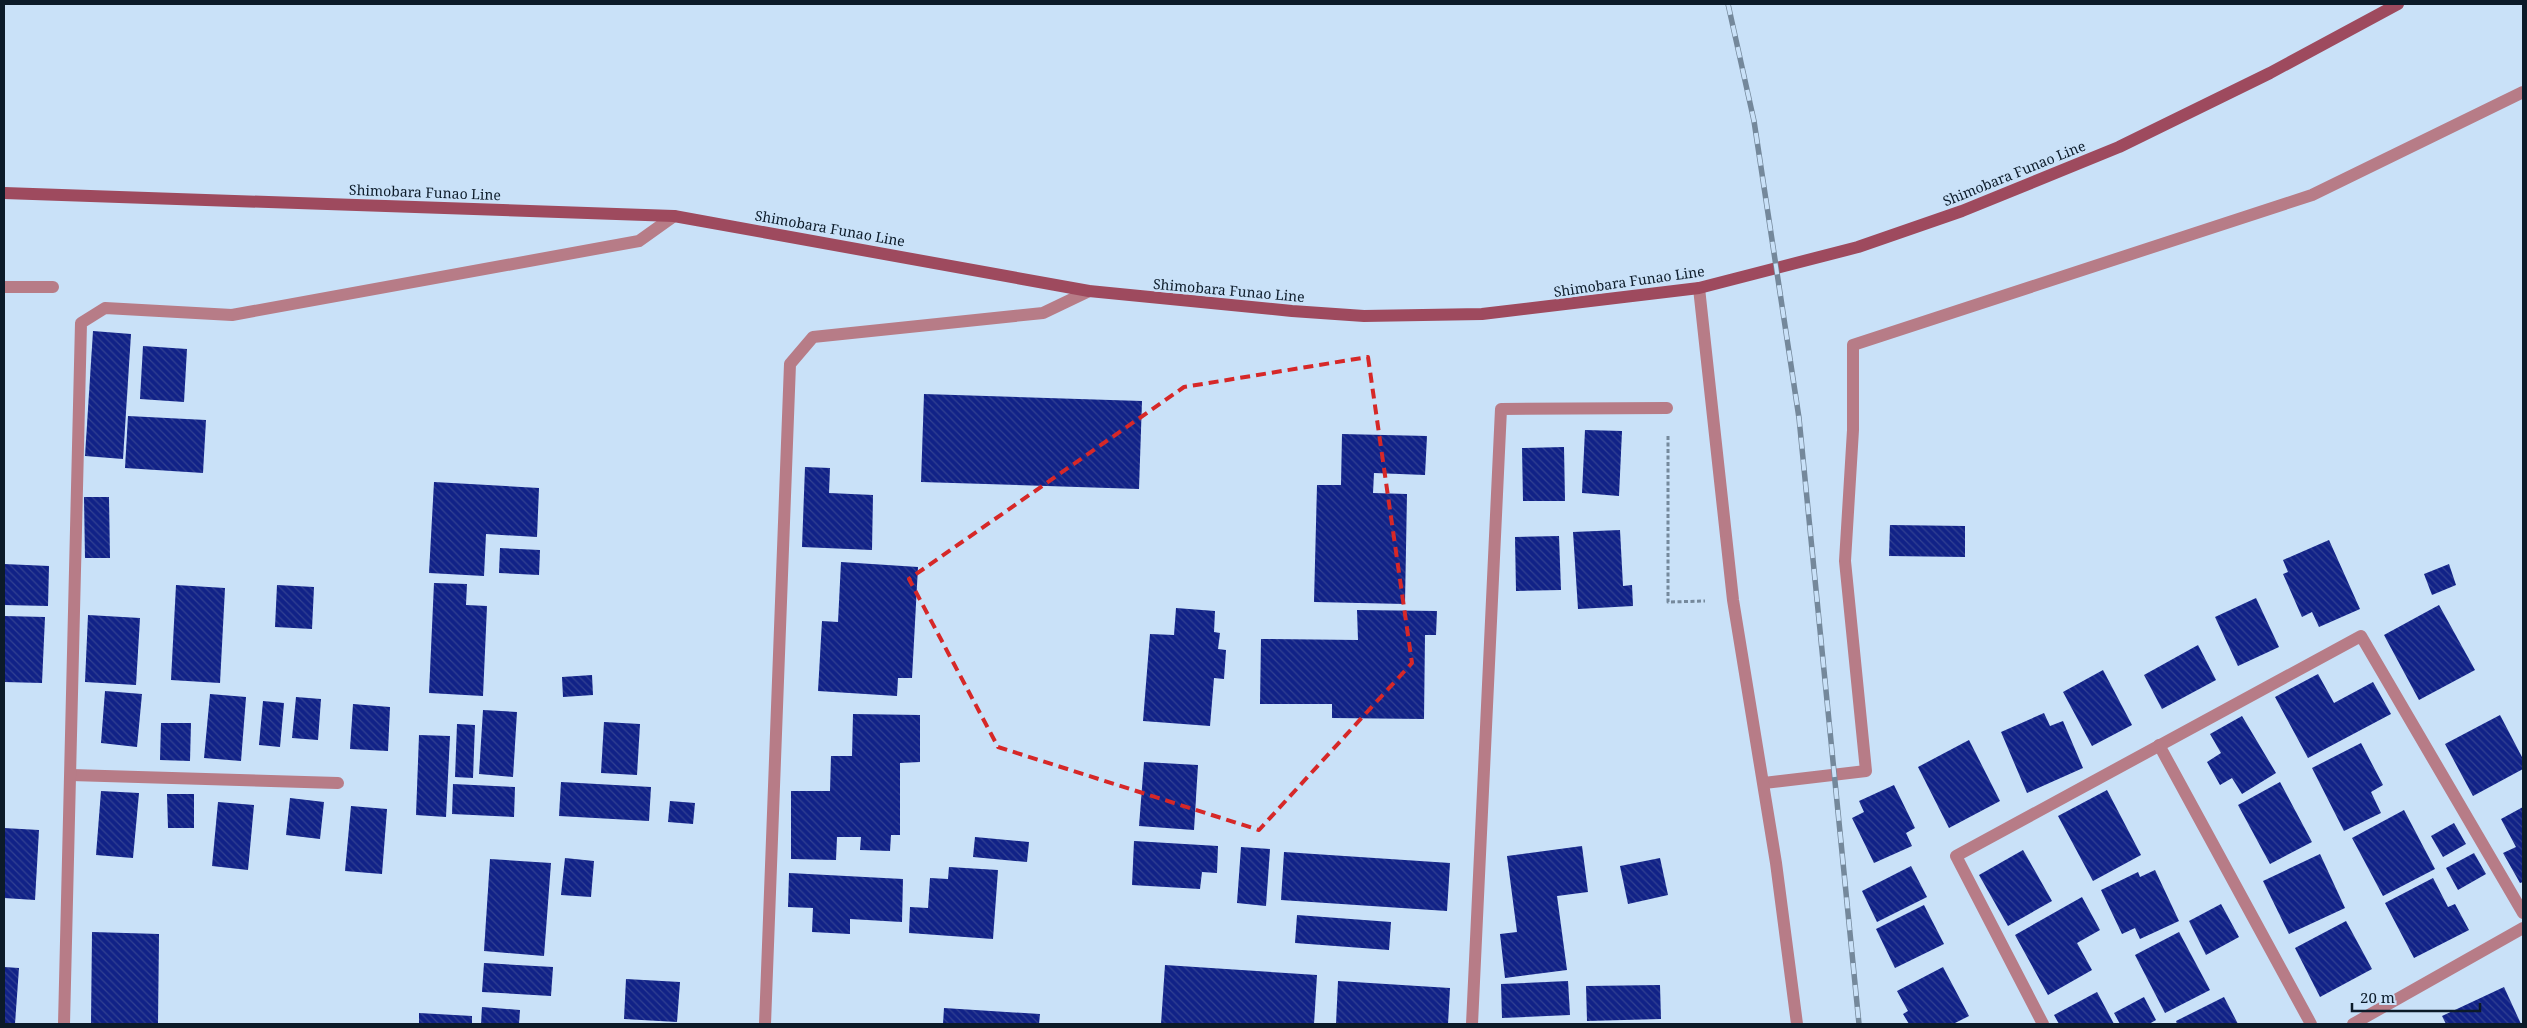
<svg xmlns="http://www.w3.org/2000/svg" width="2527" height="1028" viewBox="0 0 2527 1028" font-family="'Noto Serif',serif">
<defs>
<pattern id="building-back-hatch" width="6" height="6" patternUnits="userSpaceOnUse" patternTransform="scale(1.25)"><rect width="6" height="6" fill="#112287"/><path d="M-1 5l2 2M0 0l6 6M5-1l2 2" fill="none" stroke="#324192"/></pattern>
</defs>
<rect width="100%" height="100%" fill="#c9e1f8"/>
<g fill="url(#building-back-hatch)">
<path d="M93,331L131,334L123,459L85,456Z"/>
<path d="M143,346L187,349L184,402L140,399Z"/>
<path d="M924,394L1142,401L1139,489L921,482Z"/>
<path d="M128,416L206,420L203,473L125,468Z"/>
<path d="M1585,430L1622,431L1619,496L1582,493Z"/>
<path d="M1342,434L1427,436L1425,475L1374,473L1373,493L1407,494L1405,604L1314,602L1317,485H1341Z"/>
<path d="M1564,447L1565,501H1523L1522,448Z"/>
<path d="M805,467L830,468L829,493L873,495L872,550L802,547Z"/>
<path d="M434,482L539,488L537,537L486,534L484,576L429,573Z"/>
<path d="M84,497H109L110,558H85Z"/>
<path d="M1890,525L1965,526V557L1889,556Z"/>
<path d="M1620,530L1623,586L1632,585L1633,606L1578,609L1573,532Z"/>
<path d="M1559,536L1561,590L1516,591L1515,537Z"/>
<path d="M2329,540L2360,609L2319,627L2312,612L2302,617L2283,574L2288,572L2283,560Z"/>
<path d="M500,548L540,550L539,575L499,573Z"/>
<path d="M841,562L918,567L912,678H898L897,696L818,691L822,621L838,622Z"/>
<path d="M4,564L49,566L48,606L4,605Z"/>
<path d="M2449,564L2456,585L2432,595L2424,574Z"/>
<path d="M434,583L467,584L466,605L487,606L483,696L429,693Z"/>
<path d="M176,585L225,588L220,683L171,680Z"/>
<path d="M277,585L314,587L312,629L275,627Z"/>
<path d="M2256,598L2279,647L2238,666L2215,617Z"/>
<path d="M2439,605L2475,670L2419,700L2384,635Z"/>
<path d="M1176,608L1215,611L1214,632L1220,633L1218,649L1226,650L1224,679L1214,678L1210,726L1143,721L1150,634L1174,635Z"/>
<path d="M1357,610L1437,611L1436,635H1425L1424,719L1332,718V704H1260L1261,639L1358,640Z"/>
<path d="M88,615L140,618L136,685L85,682Z"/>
<path d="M4,616L45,617L42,683L4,682Z"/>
<path d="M2198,645L2216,680L2162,709L2144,675Z"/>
<path d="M2103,670L2132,725L2092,746L2063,692Z"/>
<path d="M2318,674L2334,703L2373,682L2391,714L2308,758L2275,697Z"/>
<path d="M592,675L593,695L563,697L562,677Z"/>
<path d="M105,691L142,694L137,747L101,743Z"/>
<path d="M210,694L246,697L241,761L204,758Z"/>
<path d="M296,697L321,699L318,740L292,738Z"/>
<path d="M263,701L284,703L280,747L259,745Z"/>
<path d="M353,704L390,707L388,751L350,749Z"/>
<path d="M483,710L517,712L513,777L479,774Z"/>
<path d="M2044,713L2050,726L2063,721L2083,768L2027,793L2001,732Z"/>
<path d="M853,714L920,715V762L900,763V835H891L890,851L860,850L861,837H837L836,860L791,859V791H830L831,756H852Z"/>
<path d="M2500,715L2523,759V769L2473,796L2445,744Z"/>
<path d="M2242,716L2276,773L2242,794L2232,778L2220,785L2207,762L2221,753L2210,734Z"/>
<path d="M604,722L640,724L637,775L601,773Z"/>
<path d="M161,723H191L190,761L160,760Z"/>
<path d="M457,724L475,725L473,778L455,777Z"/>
<path d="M419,735L450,736L446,817L416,815Z"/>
<path d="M1969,740L2000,801L1949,828L1918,767Z"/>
<path d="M2361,743L2383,785L2371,792L2381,813L2344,831L2312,768Z"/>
<path d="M1144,762L1198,765L1194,830L1139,826Z"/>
<path d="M561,782L651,787L649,821L559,816Z"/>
<path d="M2280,782L2312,842L2270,864L2238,805Z"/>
<path d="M453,784L515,787L514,817L452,814Z"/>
<path d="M1894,785L1915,828L1906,833L1912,846L1874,863L1852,818L1864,812L1859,801Z"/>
<path d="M2107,790L2141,855L2093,881L2058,816Z"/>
<path d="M101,791L139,793L133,858L96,855Z"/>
<path d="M167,794H194V828H168Z"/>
<path d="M290,798L324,802L320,839L286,835Z"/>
<path d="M670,801L695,803L693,824L668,822Z"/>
<path d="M218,802L254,805L248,870L212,866Z"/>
<path d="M351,806L387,809L382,874L345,871Z"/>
<path d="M2523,807V882L2520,883L2503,853L2516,847L2501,819Z"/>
<path d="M2404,810L2435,869L2383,896L2352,838Z"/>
<path d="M2454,823L2466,844L2443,857L2431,836Z"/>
<path d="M4,828L39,830L35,900L4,898Z"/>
<path d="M975,837L1029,842L1027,862L973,857Z"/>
<path d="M1134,841L1218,846L1217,873L1202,872L1200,889L1132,885Z"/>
<path d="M1582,846L1588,892L1557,896L1567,970L1505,978L1500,934L1517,932L1507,856Z"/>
<path d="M1241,847L1270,849L1266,906L1237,903Z"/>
<path d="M2023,850L2052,901L2008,926L1979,875Z"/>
<path d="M1284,852L1450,863L1447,911L1281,900Z"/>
<path d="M2474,853L2486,874L2458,890L2446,868Z"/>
<path d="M2320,854L2345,908L2289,934L2263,881Z"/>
<path d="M565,858L594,861L591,897L561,895Z"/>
<path d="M1660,858L1668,895L1628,904L1620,866Z"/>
<path d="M490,859L551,863L544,956L484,951Z"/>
<path d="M1911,866L1927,897L1877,922L1862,891Z"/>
<path d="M949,867L998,870L993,939L909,933L910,907L928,908L930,878L948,879Z"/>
<path d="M2155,870L2179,921L2140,939L2135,928L2122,934L2101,890L2138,872L2140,877Z"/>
<path d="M789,873L903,879L902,922L850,919V934L812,932L813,908L788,907Z"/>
<path d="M2433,878L2448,907L2455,904L2469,930L2414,958L2385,903Z"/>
<path d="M2082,897L2100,930L2077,943L2092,970L2048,995L2015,935Z"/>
<path d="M2221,904L2239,937L2206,955L2189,921Z"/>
<path d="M1924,905L1944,944L1895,968L1876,929Z"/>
<path d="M1297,915L1391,922L1389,950L1295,943Z"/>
<path d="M2346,921L2372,969L2320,997L2295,948Z"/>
<path d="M92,932L159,934L158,1024H91Z"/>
<path d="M2179,932L2210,990L2165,1013L2135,955Z"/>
<path d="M484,963L553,967L551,996L482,992Z"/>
<path d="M1165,965L1317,975L1314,1024H1161Z"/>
<path d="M4,967L19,968L15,1024H4Z"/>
<path d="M1943,967L1969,1016L1953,1024H1909L1903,1014L1908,1011L1897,991Z"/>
<path d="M626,979L680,982L677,1022L624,1019Z"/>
<path d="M1338,981L1450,988L1448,1024H1336Z"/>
<path d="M1568,981L1570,1015L1502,1018L1501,984Z"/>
<path d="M1660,985L1661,1019L1587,1021L1586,986Z"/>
<path d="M2504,987L2521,1024H2446L2442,1016Z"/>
<path d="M2097,992L2114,1024H2059L2054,1015Z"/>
<path d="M2144,997L2156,1020L2149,1024H2120L2114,1013Z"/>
<path d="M2224,997L2238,1024H2177L2176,1021Z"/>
<path d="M482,1007L520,1010L519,1024H481Z"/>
<path d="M944,1008L1040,1014L1039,1024H943Z"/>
<path d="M419,1013L472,1016V1024H419Z"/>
</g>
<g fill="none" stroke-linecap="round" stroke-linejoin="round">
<path stroke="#75899c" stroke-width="3" stroke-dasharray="4 2.5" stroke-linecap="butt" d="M1668,436V602L1705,601"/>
<g stroke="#b77c87" stroke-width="12">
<path d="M4,287H53"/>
<path d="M2159,745L2311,1024"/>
<path d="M71,775L338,783"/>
<path d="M1764,783L1866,771L1845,561L1853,430V345L2312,195L2523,92"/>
<path d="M64,1024L81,323L105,308L232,315L639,241L674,216"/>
<path d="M765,1024L790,364L813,337L1043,313L1089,291"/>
<path d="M1472,1024L1501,409L1667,408"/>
<path d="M2043,1024L1956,856L2361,636L2523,913"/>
<path d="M2353,1024L2523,928"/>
</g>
<path stroke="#b77c87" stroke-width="12" d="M1699,288L1733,600L1776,863L1797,1024"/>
<path stroke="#9e4a5e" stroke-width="12" d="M4,193L674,216L1089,291L1292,311L1364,316L1482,314L1699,288L1858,247L1962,211L2119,147L2270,73L2398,4"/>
<defs>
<path id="rail" d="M1728,4L1754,121L1799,418L1859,1024"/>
</defs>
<use href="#rail" stroke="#74889b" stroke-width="5.5"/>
<use href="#rail" stroke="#c9e1f8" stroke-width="4" stroke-dasharray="11" stroke-linecap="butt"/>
</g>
<path fill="none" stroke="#d62828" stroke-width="4" stroke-dasharray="10 6" stroke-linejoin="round" d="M1368,357L1412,663L1259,830L998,747L909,579L1184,387Z"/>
<g text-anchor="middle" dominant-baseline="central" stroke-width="5" stroke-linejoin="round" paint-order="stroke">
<g font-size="14" fill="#0c1b29" stroke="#c9e1f8">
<text transform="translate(2014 173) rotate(-22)">Shimobara Funao Line</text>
<text transform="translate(425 192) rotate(2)">Shimobara Funao Line</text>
<text transform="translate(830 228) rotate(10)">Shimobara Funao Line</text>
<text transform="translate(1629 281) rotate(-8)">Shimobara Funao Line</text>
<text transform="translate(1229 290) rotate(5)">Shimobara Funao Line</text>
</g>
</g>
<rect width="2527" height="1028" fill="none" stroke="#0c1b29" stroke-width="10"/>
<path d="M2352 1003v8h128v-8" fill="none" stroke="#0c1b29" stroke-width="2.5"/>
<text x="2360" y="1003" font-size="15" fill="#0c1b29" stroke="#c9e1f8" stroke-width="4" paint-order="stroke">20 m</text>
</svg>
